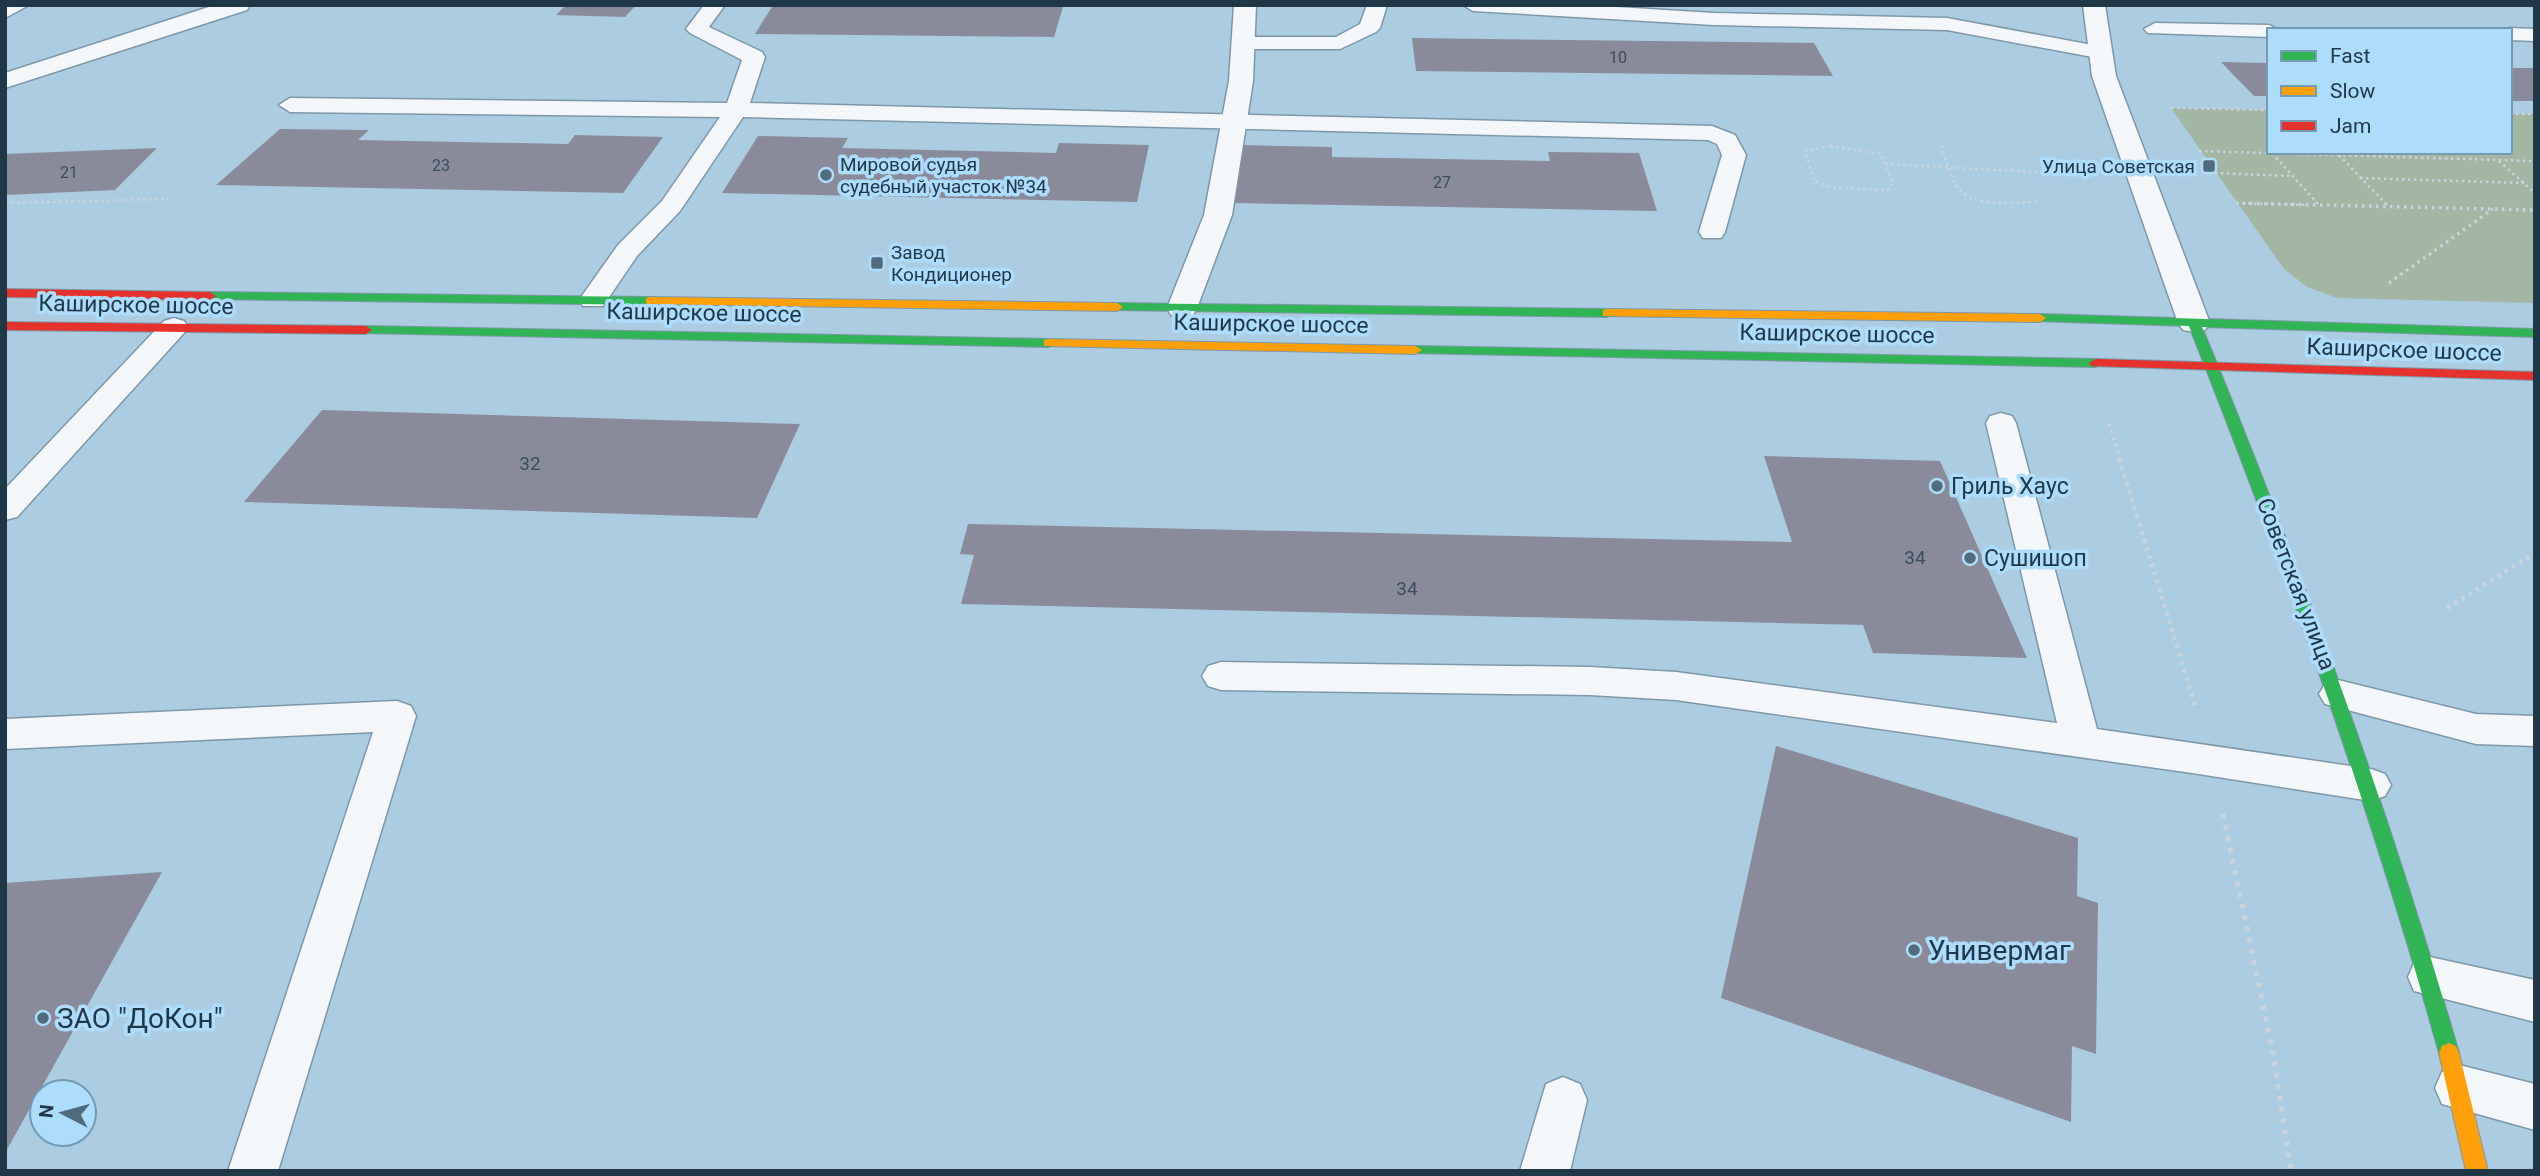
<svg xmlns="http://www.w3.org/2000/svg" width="2540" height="1176" viewBox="0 0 2540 1176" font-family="Roboto,sans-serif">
<rect width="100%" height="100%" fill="#accce1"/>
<path fill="#a2b6a3" d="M2171,108L2269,110V152H2510V114H2535V303L2337,298L2307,287L2284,269Z"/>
<g fill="#8a8b9a">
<path d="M566,5H636L625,17L556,15Z"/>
<path d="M773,5H910L1063,7L1054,37L755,34Z"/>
<path d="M1412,38L1814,43L1833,76L1416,71Z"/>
<path d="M2221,62L2269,63V96H2254Z"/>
<rect x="2510" y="68" width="25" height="33"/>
<path d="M280,129L369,130L358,140L568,144L575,135L663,137L623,193L216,185Z"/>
<path d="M758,136L848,138L842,148L1056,153L1059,143L1149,145L1137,202L722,193Z"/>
<path d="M1241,145L1332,147V157L1550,161L1548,152L1639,153L1657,211L1234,203Z"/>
<path d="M157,148L115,190L5,195V154Z"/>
<path d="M322,410L800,424L757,518L244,502Z"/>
<path d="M1764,456L1940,461L2027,658L1873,653L1863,625L961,604L974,555L960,554L968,524L1792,542Z"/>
<path d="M1776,746L2078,838L2077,896L2098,903L2096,1054L2072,1046L2071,1122L1721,998Z"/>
<path d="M162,872L5,1153V883Z"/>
</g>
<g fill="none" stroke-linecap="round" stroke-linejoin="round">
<defs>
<g id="lane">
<path d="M5,5H29L5,18Z"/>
<path d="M704,5H725L709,27L762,52L765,57L750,103L1712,126L1735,135L1746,155L1725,232L1721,238H1703L1699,232L1722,155L1717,144L1708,140L743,117L680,211L637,256L603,306H583L579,300L618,245L662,201L720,117L290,112L279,105L290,98L727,103L742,60L690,33L686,29Z"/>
<path d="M1367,5H1387L1380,28L1376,32L1340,49H1245L1234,43L1245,37H1336L1360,24Z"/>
<path d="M1463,5H1584L1714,13L1947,18L2098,46L2109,52L2098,58L1947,30L1714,25L1473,11Z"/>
<path d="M2155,23L2269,25L2279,30H2269V37L2148,33L2144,29Z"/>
<path d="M2510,28L2535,29V41L2510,40V30H2502Z"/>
<path d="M174,318L184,321L188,327L184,333L17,517L5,520V489L164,321Z"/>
<path d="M2001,413L2012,416L2016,423L2097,729L2371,769L2385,774L2391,785L2385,796L2371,801L2192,773L1676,700L1590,695L1221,690L1208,686L1202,676L1208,666L1221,662L1590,667L1676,672L2057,723L1986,423L1990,416Z"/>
<path d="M2338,680L2476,714L2535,716V746L2476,744L2325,704L2319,694L2325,684Z"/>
<path d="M397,701L411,706L416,716L278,1171H228L373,732L5,749V719Z"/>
<path d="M2430,957L2535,980V1022L2414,991L2408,977L2414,963Z"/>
<path d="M2459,1065L2535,1084V1130L2442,1104L2435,1088L2442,1072Z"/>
<path d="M1563,1077L1580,1084L1587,1100L1570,1171H1520L1546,1084Z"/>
</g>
<g id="street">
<path d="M215,5H250L247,10L5,88V73Z"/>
<path d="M1234,5H1256L1253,81L1232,215L1197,308L1193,315L1182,317L1171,315L1167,308L1204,215L1229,81Z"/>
<path d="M2083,5H2105L2116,76L2210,323L2205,330L2194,332L2183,330L2178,323L2092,76Z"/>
</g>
<g id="fast">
<path d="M210,292L650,297L656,301L650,305L206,299V293Z"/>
<path d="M1117,303L1607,309L1613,313L1607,317L1113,310L1111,307Z"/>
<path d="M2040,314L2535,329V337L2202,327C2300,565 2388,806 2459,1053L2456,1060L2449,1063L2442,1060L2439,1053C2370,805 2284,565 2189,326L2036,321L2034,318Z"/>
<path d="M366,326L1049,339L1055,343L1049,347L361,333V327Z"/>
<path d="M1415,346L2096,359L2103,363L2096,367L1410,353L1408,350Z"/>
</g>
<g id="slow">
<path d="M650,297L1117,303L1123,307L1117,311L646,304V298Z"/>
<path d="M1607,309L2040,314L2046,318L2040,322L1603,316V310Z"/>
<path d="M1049,339L1415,346L1422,350L1415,354L1044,346V340Z"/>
<path d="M2449,1043L2456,1046L2459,1053L2488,1171H2466L2439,1053L2442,1046Z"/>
</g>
<g id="jam">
<path d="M5,289L210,292L216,296L210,300L5,297Z"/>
<path d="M5,322L366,326L372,330L366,334L5,330Z"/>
<path d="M2096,359L2535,372V380L2091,366L2089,363Z"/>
</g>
</defs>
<use href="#lane" stroke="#7e97a7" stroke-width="3"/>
<use href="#street" stroke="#7e97a7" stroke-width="3"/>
<use href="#fast" stroke="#7e97a7" stroke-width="2"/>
<use href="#slow" stroke="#7e97a7" stroke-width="2"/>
<use href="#jam" stroke="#7e97a7" stroke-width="2"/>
<g stroke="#cad4dc" stroke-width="2.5" stroke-dasharray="2.5 3.5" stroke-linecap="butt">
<path d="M2171,108L2269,110"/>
<path d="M2510,114H2535"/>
<path d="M1830,146L1881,154L1893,183L1888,190L1833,188L1814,181L1805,151Z"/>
<path d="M1941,146C1947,160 1950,180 1961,191C1977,208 2016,202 2037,202"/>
<path d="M2199,151L2535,161"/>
<path d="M2272,153L2318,204"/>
<path d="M2339,155L2387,205"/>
<path d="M2499,161L2535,193"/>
<path d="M1885,164L2037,172"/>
<path d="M2215,173L2292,176"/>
<path d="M2360,178L2524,183"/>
<path d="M5,203L168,199"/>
<path d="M2236,203L2306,205"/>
</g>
<g stroke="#cad4dc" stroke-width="3.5" stroke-dasharray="2.5 4.5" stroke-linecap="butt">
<path d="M5,203H10"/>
<path d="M2236,203L2535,210"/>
<path d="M2385,203L2388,206"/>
<path d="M2389,283L2493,209"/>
<path d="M2109,424L2120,459"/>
</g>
<g stroke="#cad4dc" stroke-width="4.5" stroke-dasharray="3.5 5" stroke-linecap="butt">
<path d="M2119,458L2196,708"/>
<path d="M2447,608L2535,553"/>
</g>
<path stroke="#cad4dc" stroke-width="5" stroke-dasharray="4.5 7" stroke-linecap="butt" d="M2223,814L2273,1053L2291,1171"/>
<use href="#lane" fill="#f3f7fa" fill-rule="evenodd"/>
<use href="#street" fill="#f3f7fa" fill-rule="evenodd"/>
<use href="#fast" fill="#30b455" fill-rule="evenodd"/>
<use href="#slow" fill="#ff9f0a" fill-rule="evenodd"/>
<use href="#jam" fill="#e5322d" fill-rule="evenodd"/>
</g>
<g fill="#506b7c" stroke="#aedcfb" stroke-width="2.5">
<rect x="2202" y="159" width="14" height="14" rx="3.5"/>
<circle cx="826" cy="175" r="7"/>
<rect x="870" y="256" width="14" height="14" rx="3.5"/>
<circle cx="1937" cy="486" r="7"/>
<circle cx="1970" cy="558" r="7"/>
<circle cx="1914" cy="950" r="7"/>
<circle cx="43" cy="1018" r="7"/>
</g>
<g text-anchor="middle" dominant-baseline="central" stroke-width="7" stroke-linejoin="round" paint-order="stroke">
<g font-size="16" fill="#3a4c5b">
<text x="1618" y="57">10</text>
<text x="441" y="165">23</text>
<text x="69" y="172">21</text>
<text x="1442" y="182">27</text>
</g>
<g font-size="19" fill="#1f3746" stroke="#aedcfb" text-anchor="start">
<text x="840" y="164">Мировой судья<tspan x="840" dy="22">судебный участок №34</tspan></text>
<text x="2195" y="166" text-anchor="end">Улица Советская</text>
<text x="891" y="252">Завод<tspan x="891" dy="22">Кондиционер</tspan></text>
</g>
<g font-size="19" fill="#3a4c5b">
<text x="530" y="463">32</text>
<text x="1915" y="557">34</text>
<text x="1407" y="588">34</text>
</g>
<g font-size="23" fill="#1f3746" stroke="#aedcfb">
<text transform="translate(136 305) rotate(1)">Каширское шоссе</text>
<text transform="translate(704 313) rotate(1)">Каширское шоссе</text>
<text transform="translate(1271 324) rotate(1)">Каширское шоссе</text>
<text transform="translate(1837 334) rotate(1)">Каширское шоссе</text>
<text transform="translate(2404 350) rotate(2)">Каширское шоссе</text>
<text transform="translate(2296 584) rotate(69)">Советская улица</text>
</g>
<g font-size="23" fill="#1f3746" stroke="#aedcfb" text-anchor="start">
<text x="1951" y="486">Гриль Хаус</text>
<text x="1984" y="558">Сушишоп</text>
</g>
<g font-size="28" fill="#1f3746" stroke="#aedcfb" text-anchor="start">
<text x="1928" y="950">Универмаг</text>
<text x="57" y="1018">ЗАО "ДоКон"</text>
</g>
</g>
<rect width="2540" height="1176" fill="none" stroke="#1f3746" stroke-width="14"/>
<rect x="2267" y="28" width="245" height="126" fill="#aedcfb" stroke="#759ab3" stroke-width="2"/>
<rect x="2281" y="51" width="35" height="10" fill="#30b455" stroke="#759ab3" stroke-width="2"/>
<text x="2330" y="63" font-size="21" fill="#1f3746">Fast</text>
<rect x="2281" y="86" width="35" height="10" fill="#ff9f0a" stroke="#759ab3" stroke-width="2"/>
<text x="2330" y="98" font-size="21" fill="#1f3746">Slow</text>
<rect x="2281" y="121" width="35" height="10" fill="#e5322d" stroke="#759ab3" stroke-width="2"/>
<text x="2330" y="133" font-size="21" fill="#1f3746">Jam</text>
<g transform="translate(63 1113) rotate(276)"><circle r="33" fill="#aedcfb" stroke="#759ab3" stroke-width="2"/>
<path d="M0-5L12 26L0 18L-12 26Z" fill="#506b7c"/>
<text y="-10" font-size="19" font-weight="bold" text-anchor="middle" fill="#1f3746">N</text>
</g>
</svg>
